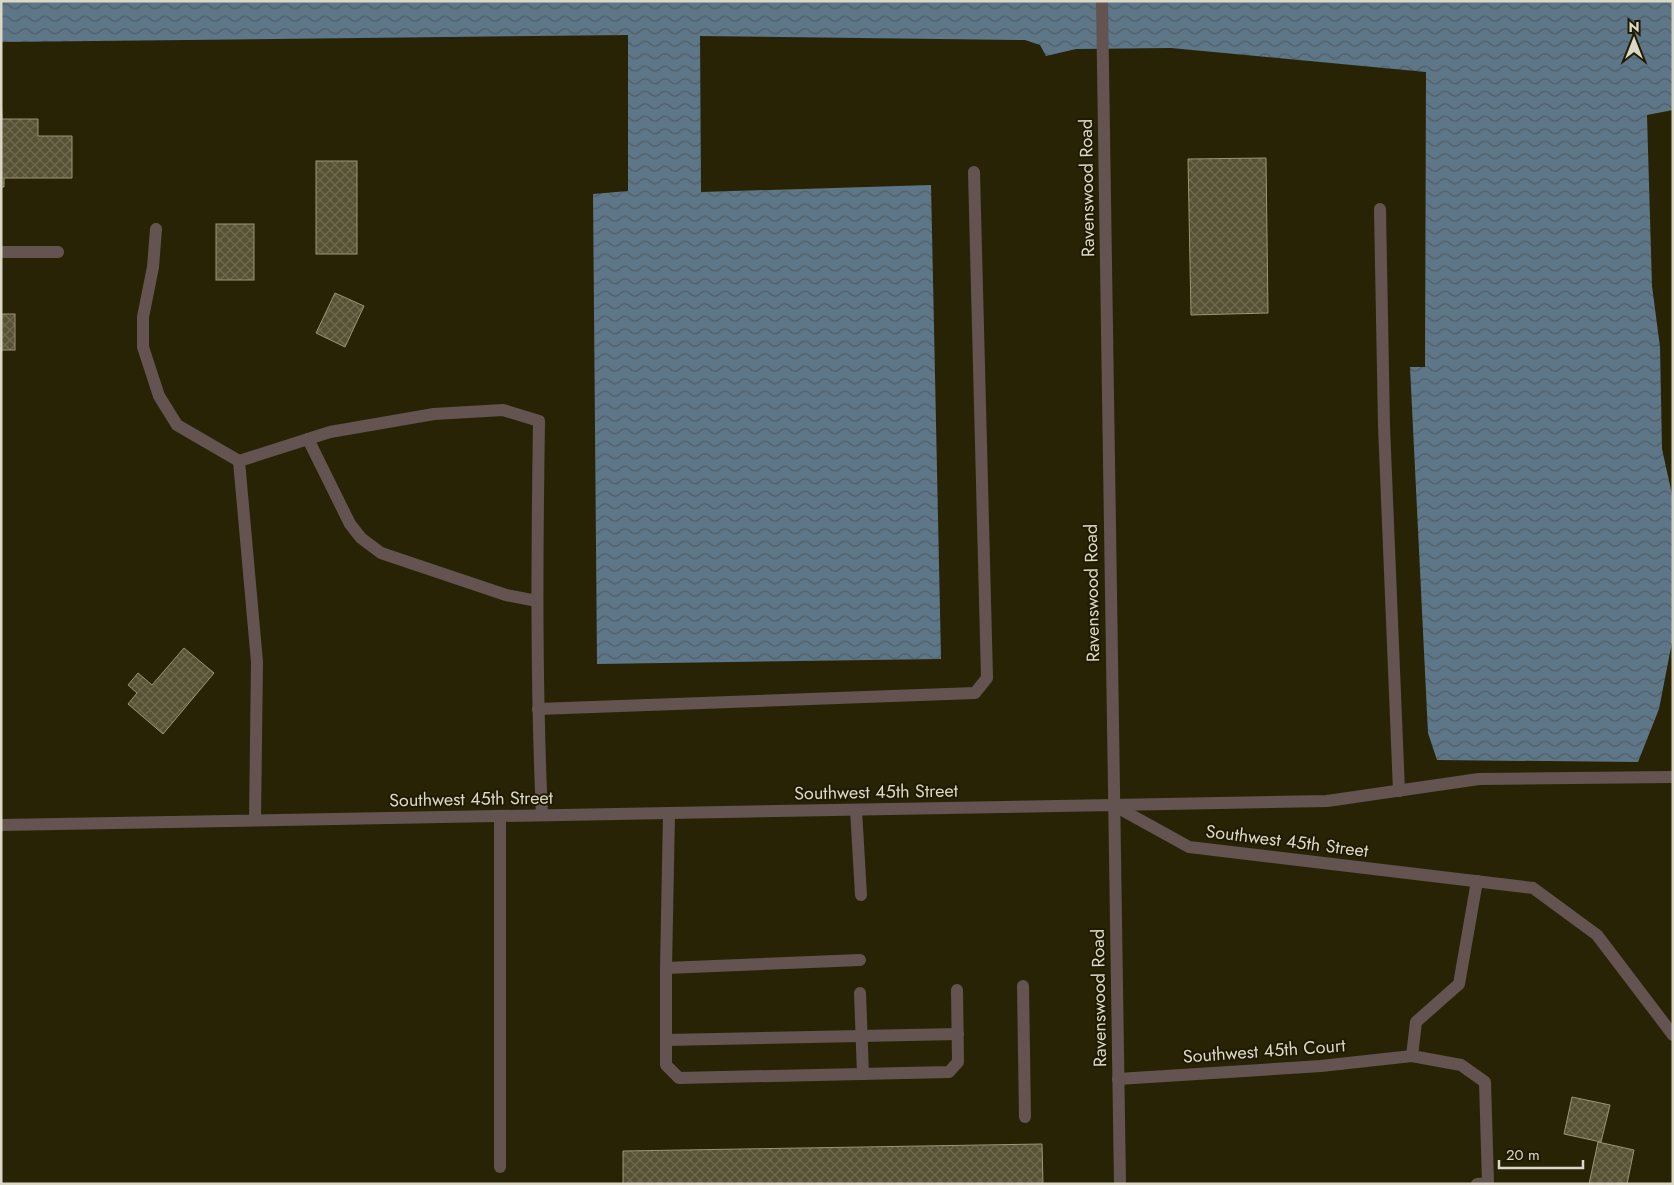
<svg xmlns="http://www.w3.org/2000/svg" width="1674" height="1185" viewBox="0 0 1674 1185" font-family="Jost,sans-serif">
<defs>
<pattern id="water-waves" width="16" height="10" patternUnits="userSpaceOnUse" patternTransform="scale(1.25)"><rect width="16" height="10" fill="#5d7688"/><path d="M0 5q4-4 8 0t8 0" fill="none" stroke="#515e66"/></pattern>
<pattern id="building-cross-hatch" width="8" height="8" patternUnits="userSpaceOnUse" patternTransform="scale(1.25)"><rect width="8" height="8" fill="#585235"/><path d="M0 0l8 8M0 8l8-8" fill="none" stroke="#6f6a51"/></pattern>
</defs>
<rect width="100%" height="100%" fill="#292306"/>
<path fill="url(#water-waves)" d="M1,1H1673V110L1647,115L1652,286L1660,347L1662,449L1673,499V637L1659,709L1638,762L1437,760L1428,733L1410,367H1425L1426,72L1171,48L1076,49L1046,56L1040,45L1025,40L700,36L701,192L931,185L941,659L597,664L593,194L628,191V35L1,42Z"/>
<g fill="url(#building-cross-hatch)" stroke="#9b9575">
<path d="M1,97L2,119H38V136H72V178H4V187H1Z"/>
<path d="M1266,158L1268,313L1191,315L1188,159Z"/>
<rect x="316" y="161" width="41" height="93"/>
<rect x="216" y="224" width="38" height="56"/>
<path d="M335,293L364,306L345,347L316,333Z"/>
<rect x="1" y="314" width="14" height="36"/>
<path d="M184,648L214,673L163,734L128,704L137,693L128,685L138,673L152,685Z"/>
<path d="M1572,1097L1610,1105L1601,1142L1564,1134Z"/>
<path d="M1598,1142L1634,1150L1627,1184H1589Z"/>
<path d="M1042,1144L1043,1184H623V1151Z"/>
</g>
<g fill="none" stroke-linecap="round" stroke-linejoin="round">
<g stroke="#635451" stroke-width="12">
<path d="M1380,209L1384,426L1399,791"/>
<path d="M156,229L153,267L143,317V347L159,396L177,425L239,461L257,662L255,820"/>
<path d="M308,439L350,524L361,538L381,553L506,595L537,601"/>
<path d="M239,461L330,432L434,414L503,410L539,421C537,553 536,684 542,815"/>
<path d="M538,709L975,693L987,678L974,172"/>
<path d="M1113,805L1327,801L1479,779L1673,777"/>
<path d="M856,810L861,895"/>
<path d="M669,813L666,968L860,960"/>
<path d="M500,816V1167"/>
<path d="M666,968V1065L679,1078L949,1072L958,1062L957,990"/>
<path d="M1023,986L1025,1117"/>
<path d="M860,993L863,1074"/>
<path d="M666,1040L958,1034"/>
</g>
<g stroke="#635451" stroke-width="12">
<path d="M1,252H58"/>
<path d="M1,825L1113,805L1189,847L1533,888L1597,935L1673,1035"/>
<path d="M1477,881L1459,984L1416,1022L1412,1056L1461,1065L1485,1082L1488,1183L1477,1184"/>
<path d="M1118,1079L1321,1066L1412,1056"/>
</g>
<path stroke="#635451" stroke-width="12" d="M1102,1L1120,1184"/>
</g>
<g text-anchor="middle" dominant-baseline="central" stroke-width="4" stroke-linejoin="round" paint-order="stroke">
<g font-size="18" fill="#dbd8c7" stroke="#1f1a00">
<text transform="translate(1087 188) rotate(-91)">Ravenswood Road</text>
<text transform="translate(1092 593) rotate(-91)">Ravenswood Road</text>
<text transform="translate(876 792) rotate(-1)">Southwest 45th Street</text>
<text transform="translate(471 799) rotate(-1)">Southwest 45th Street</text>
<text transform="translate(1287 841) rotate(7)">Southwest 45th Street</text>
<text transform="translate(1099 998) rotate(-91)">Ravenswood Road</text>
<text transform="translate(1264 1051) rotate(-4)">Southwest 45th Court</text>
</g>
</g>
<rect width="1674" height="1185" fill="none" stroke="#dbd8c7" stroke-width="5"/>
<g transform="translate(1634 40)" stroke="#1f1a00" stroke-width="4" paint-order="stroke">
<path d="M0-4L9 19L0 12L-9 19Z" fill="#dbd8c7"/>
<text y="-8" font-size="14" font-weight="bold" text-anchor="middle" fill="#dbd8c7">N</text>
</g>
<path d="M1499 1160v8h84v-8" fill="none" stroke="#dbd8c7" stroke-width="2.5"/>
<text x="1506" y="1160" font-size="15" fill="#dbd8c7" stroke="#1f1a00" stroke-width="4" paint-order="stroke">20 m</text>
</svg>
